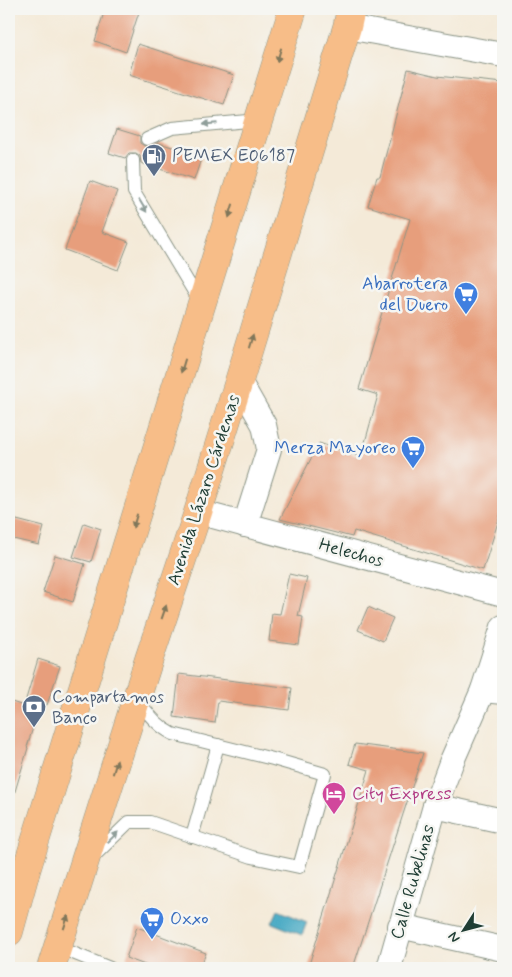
<svg xmlns="http://www.w3.org/2000/svg" width="512" height="977" viewBox="0 0 512 977" font-family="Mynerve,sans-serif">
<rect width="100%" height="100%" fill="#f6f6f2"/>
<filter id="ink" filterUnits="userSpaceOnUse"><feTurbulence type="fractalNoise" baseFrequency=".02" numOctaves="2"/><feDisplacementMap in="SourceGraphic" scale="10" xChannelSelector="R" yChannelSelector="G"/><feConvolveMatrix kernelMatrix="1 2 1 2 8 2 1 2 1" color-interpolation-filters="sRGB"/></filter>
<filter id="wash" filterUnits="userSpaceOnUse"><feTurbulence type="fractalNoise" baseFrequency=".0096" numOctaves="4" result="noise"/><feDisplacementMap in="SourceGraphic" scale="20" xChannelSelector="R" yChannelSelector="G"/><feGaussianBlur stdDeviation="1.12" result="paint"/><feColorMatrix in="noise" values="0 0 0 0 0 0 0 0 0 0 0 0 0 0 0 0 0 1.4 0 .05"/><feComposite in="paint" operator="in"/></filter>
<g filter="url(#wash)">
<rect width="100%" height="100%" fill="#f4ead8"/>
<path fill="#44a8c3" stroke="#32727c" d="M278,910L307,922L302,935L272,923Z"/>
<g id="blocks">
<g fill="#e79e7c">
<path d="M105,9H140L126,52L95,41Z"/>
<path d="M138,44L234,75L224,105L129,75Z"/>
<path d="M408,69L437,76L503,83V506L483,570L354,531L352,537L280,519L319,443L361,457L378,395L359,389L410,219L368,206L377,177H380Z"/>
<path d="M117,129L140,136V143L146,147L150,146L159,143L202,156L194,180L141,163L140,156L136,153H129L125,158L109,153Z"/>
<path d="M90,181L117,191L102,232L129,242L118,270L65,250Z"/>
<path d="M9,518L44,527L39,545L9,538Z"/>
<path d="M84,523L101,529L91,562L73,557Z"/>
<path d="M55,555L85,564L73,602L43,592Z"/>
<path d="M289,574L307,578L298,616L303,617L299,645L269,641L272,613L280,614Z"/>
<path d="M368,607L393,618L383,641L358,630Z"/>
<path d="M38,659L60,666L47,705L26,699Z"/>
<path d="M179,674L292,688L289,710L218,701L215,723L174,717Z"/>
<path d="M9,701L38,711L27,747L28,748L13,798L9,797Z"/>
<path d="M355,744L423,753L353,968H308L369,770L349,764Z"/>
<path d="M137,927L206,953L200,968H153L126,958Z"/>
</g>
</g>
</g>
<g filter="url(#ink)">
<use href="#blocks" fill-opacity="0" stroke="#8a9486" stroke-width="1"/>
<g fill="none" stroke-linecap="round" stroke-linejoin="round">
<defs>
<g id="lane">
<path d="M147,139L172,128L259,120"/>
<path d="M133,160L134,192L200,302"/>
<path d="M192,837L218,745"/>
<path d="M92,858L129,822H150L252,857L299,867L325,774L273,759L173,734C157,726 148,713 137,700"/>
<path d="M58,947L110,968"/>
</g>
<g id="street">
<path d="M347,27L503,55"/>
<path d="M239,381L264,425L269,449L245,525"/>
<path d="M198,512L503,594"/>
<path d="M483,690L503,692"/>
<path d="M435,806L503,821"/>
<path d="M400,926L503,949"/>
<path d="M389,968L435,806L451,763L483,690L503,627"/>
</g>
<g id="primary">
<path d="M9,932L25,874L293,9"/>
<path d="M51,968L149,659L198,512L239,381L347,27L351,9"/>
</g>
<path id="highway" d="M9,884L25,874"/>
</defs>
<use href="#lane" stroke="#8a9486" stroke-width="14"/>
<use href="#street" stroke="#8a9486" stroke-width="26"/>
<use href="#primary" stroke="#8a9486" stroke-width="29"/>
<use href="#highway" stroke="#8a9486" stroke-width="29"/>
<use href="#lane" stroke="#fff" stroke-width="12"/>
<use href="#street" stroke="#fff" stroke-width="24"/>
<use href="#primary" stroke="#f7bd88" stroke-width="28"/>
<use href="#highway" stroke="#f7bd88" stroke-width="28"/>
</g>
<defs><path id="oneway-solid" d="M-6-.8H1V-3.2L6.5 0L1 3.2V.8H-6Z" transform="scale(1.25)"/></defs>
<g fill="#80775a">
<use href="#oneway-solid" transform="translate(279 55) rotate(107)"/>
<use href="#oneway-solid" transform="translate(231 211) rotate(107)"/>
<use href="#oneway-solid" transform="translate(251 341) rotate(-73)"/>
<use href="#oneway-solid" transform="translate(183 366) rotate(107)"/>
<use href="#oneway-solid" transform="translate(135 521) rotate(107)"/>
<use href="#oneway-solid" transform="translate(164 612) rotate(-71)"/>
<use href="#oneway-solid" transform="translate(115 767) rotate(-73)"/>
<use href="#oneway-solid" transform="translate(66 922) rotate(-72)"/>
</g>
<g fill="#8f9e9a">
<use href="#oneway-solid" transform="translate(210 124) rotate(175)"/>
<use href="#oneway-solid" transform="translate(143 206) rotate(59)"/>
<use href="#oneway-solid" transform="translate(113 837) rotate(-45)"/>
</g>
</g>
<defs>
<symbol id="fuel-pin" viewBox="-11 -11 22 30"><path d="M0 17L-7.5 6A9.5 9.5 0 1 1 7.5 6Z" fill="#5c6f8a" stroke="#f6f6f2"/><path d="M-5.5-6h7V0h2V4h1.3V-2.5L3-4.5l.8-.8L6-3V5H2.5V1h-1V6h-7ZM-4.2-4.7v3.2H.2V-4.7Z" fill="#fff"/></symbol>
<symbol id="supermarket-pin" viewBox="-11 -11 22 30"><path d="M0 17L-7.5 6A9.5 9.5 0 1 1 7.5 6Z" fill="#3f7fe0" stroke="#f6f6f2"/><path d="M-6-5.5h2.5l.6 2H6L4.5 2H-2.5L-4.4-4H-6ZM-1.5 3.2a1.3 1.3 0 1 0 .1 0ZM3 3.2a1.3 1.3 0 1 0 .1 0Z" fill="#fff"/></symbol>
<symbol id="bank-pin" viewBox="-11 -11 22 30"><path d="M0 17L-7.5 6A9.5 9.5 0 1 1 7.5 6Z" fill="#5c6f8a" stroke="#f6f6f2"/><path d="M-6-4H6V4H-6ZM0-2.3a2.3 2.3 0 1 0 0 4.6a2.3 2.3 0 1 0 0-4.6Z" fill="#fff"/></symbol>
<symbol id="hotel-pin" viewBox="-11 -11 22 30"><path d="M0 17L-7.5 6A9.5 9.5 0 1 1 7.5 6Z" fill="#d1479c" stroke="#f6f6f2"/><path d="M-6-4.5h1.5V1H6V5H4.5V3h-9V5H-6ZM-4 0a1.8 1.8 0 1 1 3.6 0ZM.5 0V-2.5h3Q6-2.5 6 0Z" fill="#fff"/></symbol>
</defs>
<g fill-rule="evenodd">
<use href="#fuel-pin" x="140" y="142" width="28" height="38"/>
<use href="#supermarket-pin" x="452" y="280" width="28" height="38"/>
<use href="#supermarket-pin" x="399" y="434" width="28" height="38"/>
<use href="#bank-pin" x="20" y="693" width="28" height="38"/>
<use href="#hotel-pin" x="320" y="780" width="28" height="38"/>
<use href="#supermarket-pin" x="138" y="905" width="28" height="38"/>
</g>
<g text-anchor="middle" dominant-baseline="central" stroke-width="5" stroke-linejoin="round" paint-order="stroke">
<g font-size="18" fill="#4e5e75" stroke="#f6f6f2" text-anchor="start">
<text x="172" y="156">PEMEX E06187</text>
<text x="52" y="697">Compartamos<tspan x="52" dy="21">Banco</tspan></text>
</g>
<g font-size="18" fill="#366cbe" stroke="#f6f6f2" text-anchor="end">
<text x="448" y="284">Abarrotera<tspan x="448" dy="21">del Duero</tspan></text>
<text x="396" y="448">Merza Mayoreo</text>
<text x="170" y="919" text-anchor="start">Oxxo</text>
</g>
<g font-size="18" fill="#1f3d34" stroke="#f6f6f2">
<text transform="translate(204 490) rotate(-72)">Avenida Lázaro Cárdenas</text>
<text transform="translate(351 553) rotate(15)">Helechos</text>
<text transform="translate(413 882) rotate(-74)">Calle Rubelinas</text>
</g>
<g font-size="18" fill="#b23c85" stroke="#f6f6f2" text-anchor="start">
<text x="352" y="794">City Express</text>
</g>
</g>
<rect width="512" height="977" fill="none" stroke="#f6f6f2" stroke-width="30"/>
<g transform="translate(464 930) rotate(234)" stroke="#f6f6f2" stroke-width="4" paint-order="stroke">
<path d="M0-4L9 19L0 12L-9 19Z" fill="#1f3d34"/>
<text y="-8" font-size="14" font-weight="bold" text-anchor="middle" fill="#1f3d34">N</text>
</g>
</svg>
